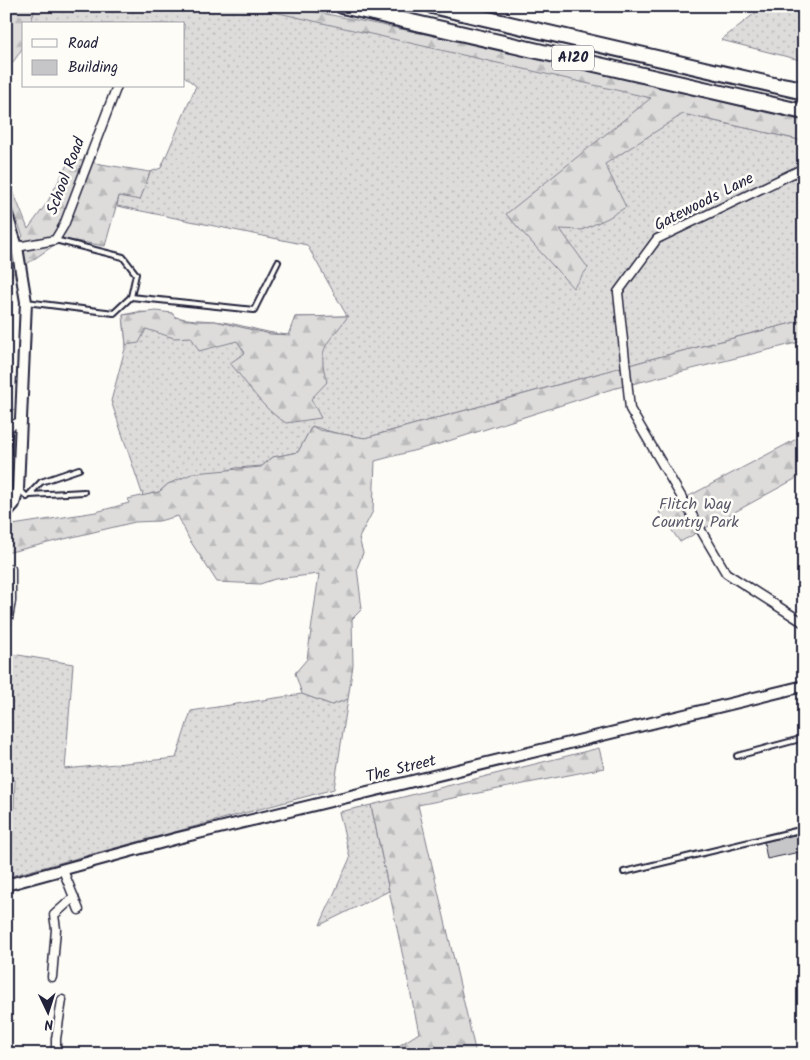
<svg xmlns="http://www.w3.org/2000/svg" width="810" height="1060" viewBox="0 0 810 1060" font-family="Kalam,sans-serif">
<defs>
<pattern id="grass-dots" width="8" height="8" patternUnits="userSpaceOnUse" patternTransform="scale(1.25)"><rect width="8" height="8" fill="#dddcdb"/><path d="M2 2h.1M6 6h.1" fill="none" stroke="#bdbcbd" stroke-width="1.8" stroke-linecap="round"/></pattern>
<pattern id="forest-firs" width="22" height="20" patternUnits="userSpaceOnUse" patternTransform="scale(1.25)"><rect width="22" height="20" fill="#dddcdb"/><path d="M5 1l3.5 6h-7zM16 11l3.5 6h-7z" fill="#bdbcbd"/></pattern>
</defs>
<rect width="100%" height="100%" fill="#fdfcf7"/>
<filter id="ink" filterUnits="userSpaceOnUse"><feTurbulence type="fractalNoise" baseFrequency=".02" numOctaves="2"/><feDisplacementMap in="SourceGraphic" scale="10" xChannelSelector="R" yChannelSelector="G"/><feConvolveMatrix kernelMatrix="1 2 1 2 8 2 1 2 1" color-interpolation-filters="sRGB"/></filter>
<g filter="url(#ink)">
<g fill="url(#grass-dots)" stroke="#807f8b">
<path d="M36,6H263L645,96L683,114L804,141V320L651,359L365,438L335,433L312,426L298,452L273,457L262,466L236,468L168,484L159,492L143,496L111,401L126,345L123,315L137,312L172,313L175,317C188,320 201,320 214,321C239,323 262,333 288,335L295,317L347,316L307,245L117,206L119,196L140,199L150,172L161,168L196,86L184,76V24H30Z"/>
<path d="M764,6H804V61L721,40Z"/>
<path d="M6,653L73,664L65,769L176,758L191,711L302,694L332,705L348,699L334,789L7,877L12,857L15,780L6,778Z"/>
<path d="M371,805L389,891L320,925L350,858L339,812Z"/>
</g>
<g fill="url(#forest-firs)" stroke="#807f8b">
<path d="M6,6H36L30,24H24C24,33 25,44 20,52C12,65 8,64 6,81Z"/>
<path d="M248,6H287L470,43L799,120L804,121V141L683,114L605,164L626,207L608,218L582,230L560,229L588,268L573,288L506,214L651,98Z"/>
<path d="M6,152L13,191L28,229L47,203L70,159L150,172L140,200L119,196L105,246L63,239L8,277L6,250H9L23,236L6,194Z"/>
<path d="M156,311L172,313L175,317L195,321H215L270,334L290,335L295,317L348,316C328,345 316,345 327,382L311,399L321,418L286,423C261,408 249,385 230,363L245,353L237,341L199,351L191,337L174,338L146,329L139,343L126,345L123,315Z"/>
<path d="M804,320V341L612,389L439,444L375,461L373,511L359,538L363,553L357,568L362,609L352,619L353,665L348,699L332,705L302,694L295,673L307,659L319,574L275,579L260,584L217,582L189,539L178,516L159,521L135,522L6,553V526L96,512L129,503L128,499L159,492L168,484L194,473L261,467L273,457L298,452L312,426L319,430L365,438L651,359Z"/>
<path d="M804,435V474L680,542L659,512Z"/>
<path d="M599,748L604,768L418,805L476,1054H386L419,1033L371,805Z"/>
</g>
<path fill="#c6c6c8" stroke="#22223b" d="M802,833L804,851L767,859L764,842Z"/>
<g fill="none" stroke-linecap="round" stroke-linejoin="round">
<defs>
<g id="service">
<path d="M782,80L804,84"/>
<path d="M131,297L254,310L278,262"/>
<path d="M26,302L114,313L131,297L136,274L123,257L55,240"/>
<path d="M20,490L27,497L41,482L79,469"/>
<path d="M30,495L84,492"/>
<path d="M737,756L804,738"/>
<path d="M624,872L804,829"/>
</g>
<g id="minor">
<path d="M804,168L657,239L618,292L630,409L726,573L804,623"/>
<path d="M6,244L17,247L55,240L64,225L117,86"/>
<path d="M6,445L8,427L22,421"/>
<path d="M6,629L11,601V569"/>
<path d="M63,870L79,910"/>
<path d="M52,977L56,929L54,915L74,897"/>
<path d="M56,1054V1039L62,1000"/>
</g>
<g id="tertiary">
<path d="M6,212L17,247L26,302L18,489L14,504L6,513"/>
<path d="M6,885L178,838L804,686"/>
</g>
<g id="trunk">
<path d="M342,6L804,112"/>
<path d="M432,6L804,92"/>
</g>
</defs>
<use href="#service" stroke="#22223b" stroke-width="8"/>
<use href="#minor" stroke="#22223b" stroke-width="11"/>
<use href="#tertiary" stroke="#22223b" stroke-width="14"/>
<use href="#trunk" stroke="#22223b" stroke-width="18"/>
<use href="#service" stroke="#fdfcf7" stroke-width="4"/>
<use href="#minor" stroke="#fdfcf7" stroke-width="8"/>
<use href="#tertiary" stroke="#fdfcf7" stroke-width="10"/>
<use href="#trunk" stroke="#fdfcf7" stroke-width="14"/>
</g>
</g>
<g text-anchor="middle" dominant-baseline="central" stroke-width="5" stroke-linejoin="round" paint-order="stroke">
<rect fill="#fdfcf7" stroke="#646373" stroke-width="1" x="552" y="45.5" width="42" height="25" rx="4"/>
<g font-size="15" font-weight="bold" fill="#22223b">
<text x="573" y="58">A120</text>
</g>
<g font-size="16" fill="#22223b" stroke="#fdfcf7">
<text transform="translate(66 176) rotate(-69)">School Road</text>
<text transform="translate(704 202) rotate(-27)">Gatewoods Lane</text>
<text transform="translate(401 769) rotate(-14)">The Street</text>
</g>
<g font-size="16" fill="#5a5a6b" stroke="#fdfcf7">
<text x="695" y="504">Flitch Way<tspan x="695" dy="18">Country Park</tspan></text>
</g>
</g>
<rect width="810" height="1060" fill="none" stroke="#fdfcf7" stroke-width="25"/>
<rect x="12" y="12" width="785" height="1035" fill="none" stroke="#22223b" stroke-width="2" filter="url(#ink)"/>
<rect x="22" y="22" width="162" height="65" fill="#fdfcf7" stroke="#a5a5ac"/>
<rect x="32" y="39" width="25" height="8" fill="#fdfcf7" stroke="#a5a5ac"/>
<text x="68" y="48" font-size="15" fill="#22223b">Road</text>
<rect x="32" y="60" width="25" height="15" fill="#c6c6c8" stroke="#a5a5ac"/>
<text x="68" y="72" font-size="15" fill="#22223b">Building</text>
<g transform="translate(48 1012) rotate(176)" stroke="#fdfcf7" stroke-width="4" paint-order="stroke">
<path d="M0-4L9 19L0 12L-9 19Z" fill="#22223b"/>
<text y="-8" font-size="14" font-weight="bold" text-anchor="middle" fill="#22223b">N</text>
</g>
</svg>
